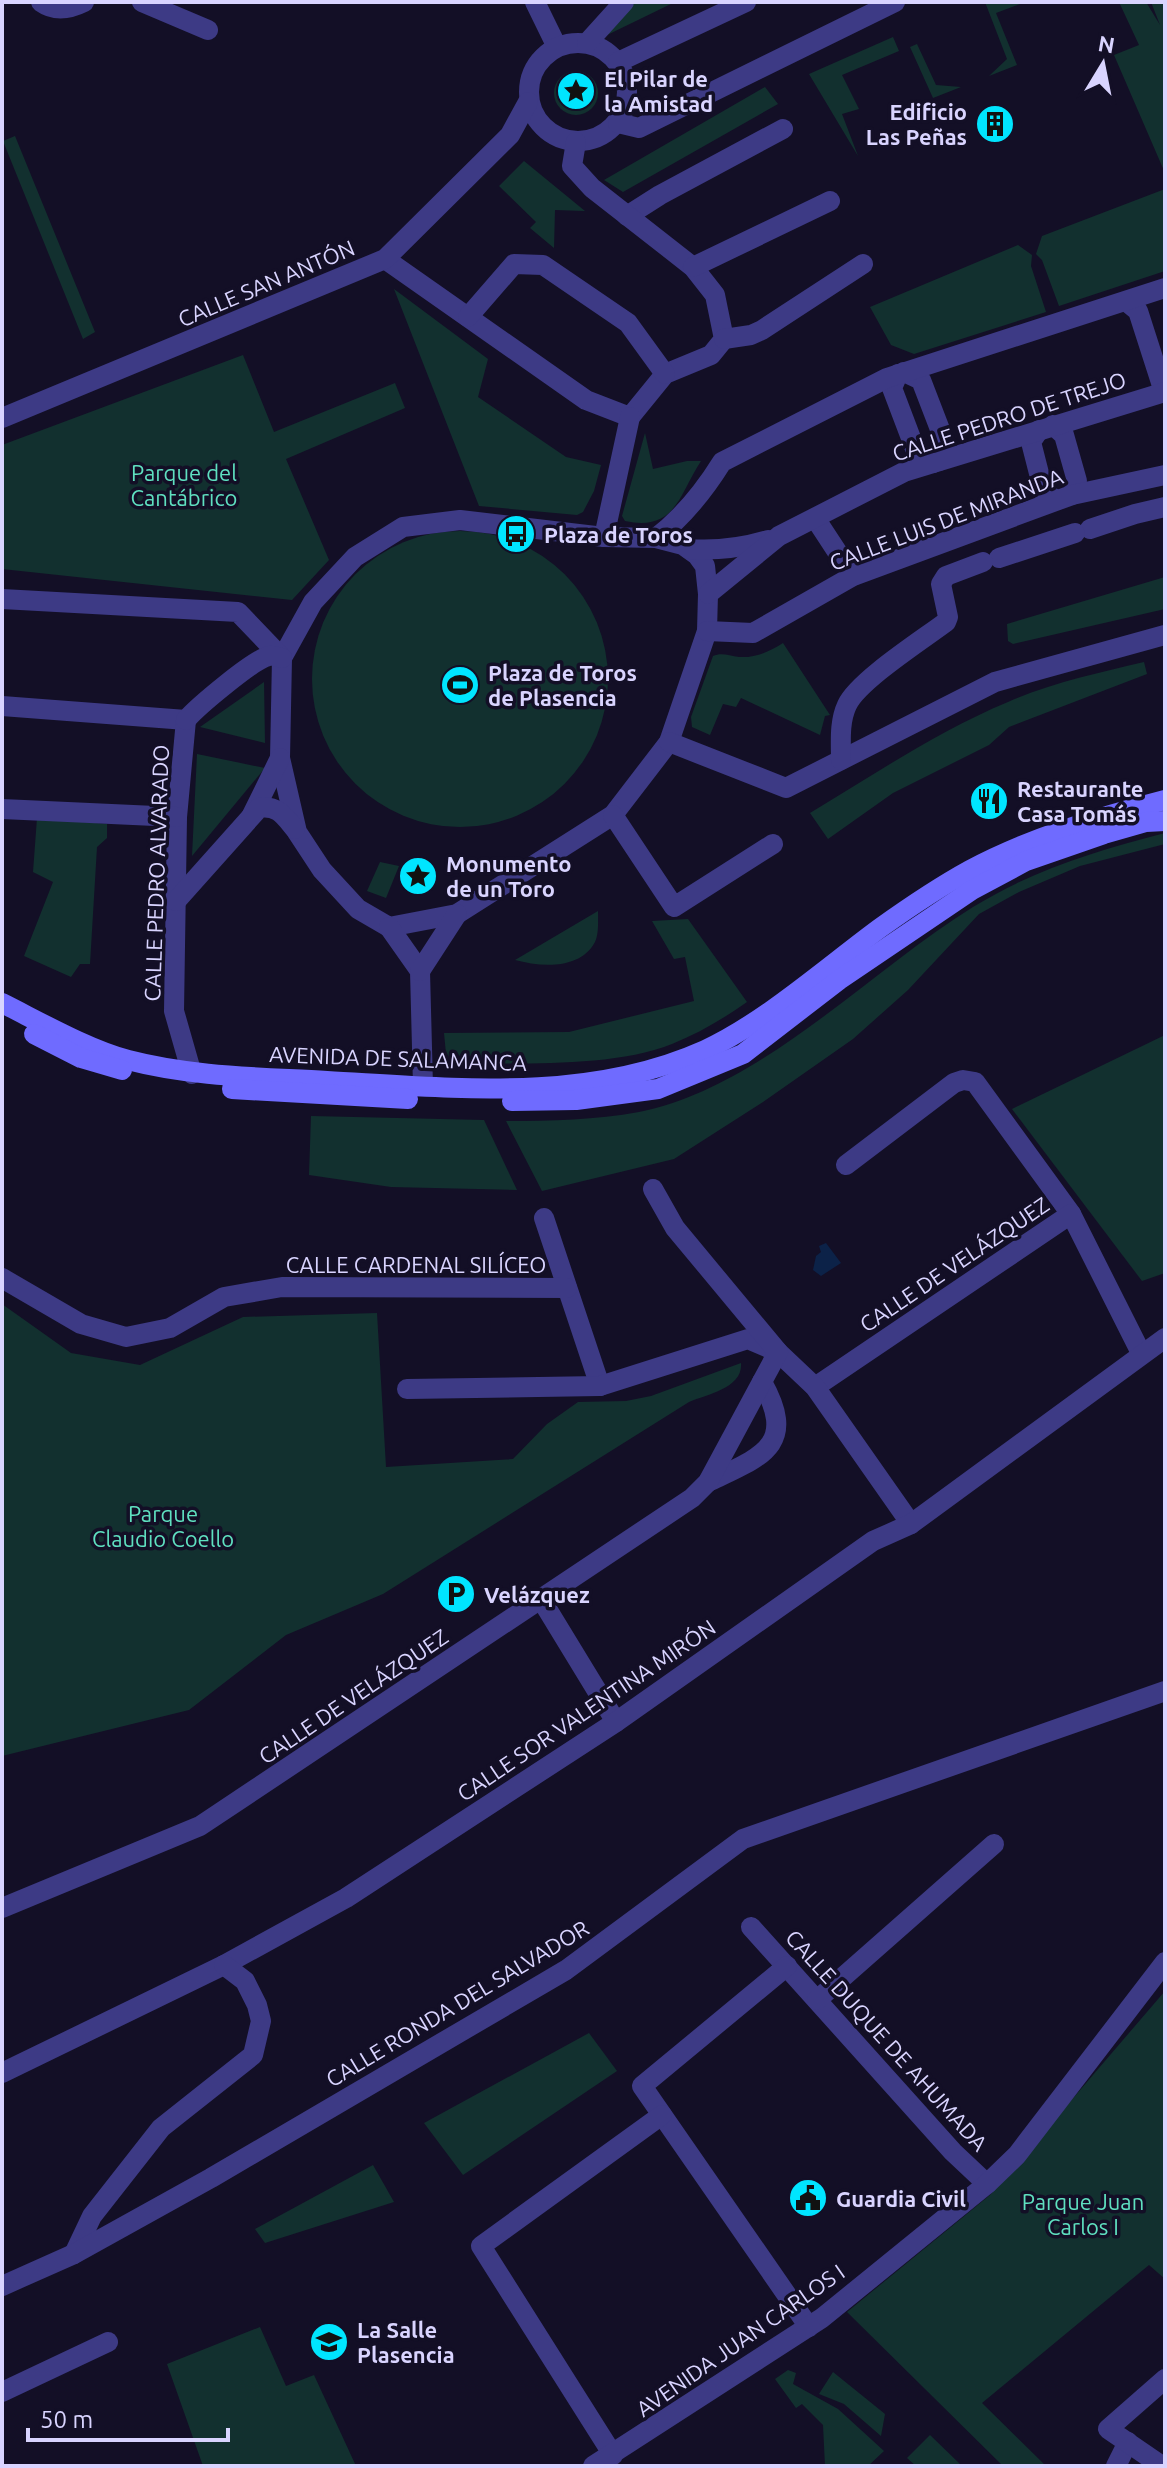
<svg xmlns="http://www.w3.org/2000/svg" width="1167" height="2468" viewBox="0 0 1167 2468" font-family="Ubuntu,sans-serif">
<rect width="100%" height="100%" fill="#130f26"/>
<g fill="#12302f">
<path d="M635,2H675L603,37Z"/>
<path d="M985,2H1025L996,13L1017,65L989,76L1007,59Z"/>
<path d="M1119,2H1146L1160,25L1151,2H1165V173L1114,55L1139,45Z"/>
<path d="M893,37L899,51L842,75L859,109L842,114L858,156L809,74Z"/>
<path d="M917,44L936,85L961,87L933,98L910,47Z"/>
<circle cx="576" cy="93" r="22"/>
<path d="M765,87L778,104L623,192L604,180Z"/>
<path d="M15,136L95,332L83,339L3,141Z"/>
<path d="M524,161L585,211L555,210L554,248L530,228L536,222L499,186Z"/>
<path d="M1165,189V271L1059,306L1042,260L1036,254L1042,236Z"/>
<path d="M1018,245L1032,255L1031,266L1046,312L914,354L891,345L870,307Z"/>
<path d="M394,289L488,359L478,397L566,457L601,465L594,491L583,512L577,515L479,506Z"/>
<path d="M243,355L274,432L395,383L405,408L286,459L329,560L292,600L2,569V445Z"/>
<path d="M645,433L653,469L687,461H701C679,494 676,532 625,521L622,516Z"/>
<circle cx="460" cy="679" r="148"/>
<path d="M1165,577V609L1013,644L1008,641L1007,624Z"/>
<path d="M783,643L830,715L825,716L820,735L741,698L736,707L723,704L710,735L692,727L691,717L713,656C722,652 729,656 739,657C755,658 769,652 783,643Z"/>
<path d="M1144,662L1147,674L1009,727L989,745L893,793L828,839L810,813C875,774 938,731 1008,702C1051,683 1098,673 1144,662Z"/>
<path d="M264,682L265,743L200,727Z"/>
<path d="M197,754L265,768L192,856Z"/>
<path d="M37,818L107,824V838L97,847L90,964H80L71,977L24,956L53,882L33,872Z"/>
<path d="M1165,833V844L1080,866L1019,892L979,914L908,990L853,1039L763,1102L674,1159L542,1191L506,1121C550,1121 595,1120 639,1112C761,1088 869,971 973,907C1035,869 1096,851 1165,833Z"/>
<path d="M380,862L399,866L386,898L367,891Z"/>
<path d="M598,911C598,920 599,934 595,942C580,970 541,967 515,960Z"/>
<path d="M688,919L747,1002C723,1019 699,1033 672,1044C609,1069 514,1062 447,1064L444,1033L569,1032L694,1001L685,957L674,959L652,921Z"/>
<path d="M1165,1035V1273L1142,1281L1012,1109Z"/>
<path d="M311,1116L484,1120L517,1190L391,1187L309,1175Z"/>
<path d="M2,1304L71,1353L140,1365L243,1317L377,1313L386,1467L513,1459L547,1424L578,1402L626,1401L651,1396L741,1363C743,1388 708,1394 689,1402L383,1594L286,1635L189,1710L2,1756Z"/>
<path d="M1165,1991V2279L1149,2265L982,2403L1046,2466H1003L847,2312L990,2195Z"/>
<path d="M589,2033L617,2071L463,2175L424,2123Z"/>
<path d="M373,2165L394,2202L265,2243L255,2229Z"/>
<path d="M260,2327L286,2386L314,2375L356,2466H203L167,2364Z"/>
<path d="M788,2370L796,2373L793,2384L838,2409L884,2451L868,2466H825L823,2425L802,2404L796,2408L775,2379Z"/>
<path d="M833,2372L885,2414L881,2436L844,2404L819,2394Z"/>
<path d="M930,2435L962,2466H916L907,2458Z"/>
</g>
<path fill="#0c2248" d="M826,1243L841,1263L821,1276L813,1270L816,1256L821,1252L819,1246Z"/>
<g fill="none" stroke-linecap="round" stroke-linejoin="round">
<g stroke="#3d3a85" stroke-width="20">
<path d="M41,2C55,12 70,9 84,2"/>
<path d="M142,2L208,30"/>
<path d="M535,2L557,47"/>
<circle cx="578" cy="92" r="49"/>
<path d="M587,43L624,2"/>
<path d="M618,62L746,2"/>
<path d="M618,123L639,128L895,2"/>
<path d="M627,216L660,195L783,129"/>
<path d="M385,259L586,400L630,417L665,374L711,355L724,339L715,295L693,267L592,188L572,166L576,142"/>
<path d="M693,267L830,201"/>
<path d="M1127,302L1138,311L1164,392"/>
<path d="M468,317L514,264L543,265L628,323L665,374"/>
<path d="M724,339L751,335L762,330L863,264"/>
<path d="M904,372L921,380L946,445L939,461"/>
<path d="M898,374L892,388L917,454L933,463"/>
<path d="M2,418L385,259L510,135L528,102"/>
<path d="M1053,425L1064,435L1077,481L1072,495"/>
<path d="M1039,430L1031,442L1044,493L1057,500"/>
<path d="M815,518L853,576"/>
<path d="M460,520L604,537L656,538L683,545L697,555L705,566L708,594L707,631L669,742L613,815L457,914L389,927L358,909L322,870L297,832L280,758L282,658L313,602L355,557L403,527Z"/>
<path d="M1090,529L1135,514L1165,507"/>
<path d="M604,537L630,417"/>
<path d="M656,538C683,517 704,491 722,462L887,378L1165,288"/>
<path d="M689,549C717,551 741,548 768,540"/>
<path d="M999,558L1075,533"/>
<path d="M708,594L779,536L904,472L1165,392"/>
<path d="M2,599L238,612L282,658"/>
<path d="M707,631L753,633L853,576L1072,495L1165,475"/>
<path d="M2,706L186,720"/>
<path d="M186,720L177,817L174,1011L192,1074"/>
<path d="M186,720C197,707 254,659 269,656C273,655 278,657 282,658"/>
<path d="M669,742L786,788L995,682L1165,635"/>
<path d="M841,760C841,742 839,722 847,705C858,681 922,640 946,622L948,617L941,584L946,576L983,562"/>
<path d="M2,809L177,817"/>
<path d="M252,815L280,758"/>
<path d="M613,815L674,907L773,844"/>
<path d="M176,901L259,808C278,805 284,816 295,829"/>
<path d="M389,927L420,971L423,1086"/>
<path d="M420,971L457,914"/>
<path d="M846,1165L954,1083L963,1080L975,1082L1071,1214"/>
<path d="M544,1218L600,1386"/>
<path d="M2,1278L81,1324L126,1337L170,1328L224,1297L282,1287L567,1288"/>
<path d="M815,1387L1071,1214L1141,1353"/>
<path d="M407,1389L600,1386L748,1339L778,1352L815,1387L911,1524"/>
<path d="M708,1482C761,1457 798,1446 762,1382"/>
<path d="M541,1599L616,1722"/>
<path d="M2,1908L200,1826L692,1498L708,1482L778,1352L675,1228L653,1189"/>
<path d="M751,1927L953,2152L987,2184"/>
<path d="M787,1966L642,2086L809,2327"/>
<path d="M817,2000L994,1844"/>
<path d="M2,2073L224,1965L346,1898L616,1722L873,1541L911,1524L1165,1338"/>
<path d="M74,2254L92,2216L161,2128L253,2055L261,2021L257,2005L245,1981L224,1965"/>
<path d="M2,2286L74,2254L211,2178L566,1970L743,1839L1165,1691"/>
<path d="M2,2392L108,2342"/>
<path d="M613,2455L481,2246L662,2115"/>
<path d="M593,2466L822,2318L987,2184L1017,2155L1165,1962"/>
<path d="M1116,2466L1128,2442"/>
<path d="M1162,2466L1108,2429L1165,2379"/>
</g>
<g stroke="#6f6bff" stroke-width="20">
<path d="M2,1003C40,1022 87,1049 128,1060C193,1077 260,1077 327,1081C453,1088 587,1103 705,1050C764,1023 827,967 880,928C908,908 939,887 970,870C1030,838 1099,817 1165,800"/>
<path d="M34,1034L81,1058L122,1070"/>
<path d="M232,1089L408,1099"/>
<path d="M512,1101L576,1100L658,1089L743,1054L839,980L972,890L1026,861L1104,834L1146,822L1165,821"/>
</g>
</g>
<defs>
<symbol id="sight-disc" viewBox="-11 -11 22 22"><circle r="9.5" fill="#00e5ff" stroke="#130f26"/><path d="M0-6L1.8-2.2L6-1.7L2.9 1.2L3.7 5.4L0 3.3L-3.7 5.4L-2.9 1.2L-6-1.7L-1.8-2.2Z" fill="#111"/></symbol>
<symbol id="building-disc" viewBox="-11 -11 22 22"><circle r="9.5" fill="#00e5ff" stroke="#130f26"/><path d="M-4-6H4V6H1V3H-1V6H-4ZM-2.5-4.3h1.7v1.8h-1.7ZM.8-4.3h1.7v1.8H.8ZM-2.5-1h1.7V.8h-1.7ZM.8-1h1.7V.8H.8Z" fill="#111"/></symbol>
<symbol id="bus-disc" viewBox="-11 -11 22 22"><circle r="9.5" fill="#00e5ff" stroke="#130f26"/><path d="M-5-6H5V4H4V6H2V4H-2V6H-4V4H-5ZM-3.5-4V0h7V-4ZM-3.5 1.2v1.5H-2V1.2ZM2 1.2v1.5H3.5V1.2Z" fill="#111"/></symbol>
<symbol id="stadium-disc" viewBox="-11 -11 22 22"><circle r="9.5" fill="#00e5ff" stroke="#130f26"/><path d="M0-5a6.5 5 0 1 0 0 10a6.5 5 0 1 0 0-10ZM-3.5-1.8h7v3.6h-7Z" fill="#111"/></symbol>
<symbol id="restaurant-disc" viewBox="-11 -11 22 22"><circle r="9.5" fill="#00e5ff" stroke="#130f26"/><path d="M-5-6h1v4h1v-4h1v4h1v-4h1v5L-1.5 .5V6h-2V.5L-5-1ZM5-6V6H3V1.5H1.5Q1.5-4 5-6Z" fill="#111"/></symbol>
<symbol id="parking-disc" viewBox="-11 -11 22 22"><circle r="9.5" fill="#00e5ff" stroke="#130f26"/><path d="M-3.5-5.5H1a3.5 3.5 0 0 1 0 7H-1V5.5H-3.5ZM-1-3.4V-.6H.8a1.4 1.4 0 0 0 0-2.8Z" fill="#111"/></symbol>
<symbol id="civic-disc" viewBox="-11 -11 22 22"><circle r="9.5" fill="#00e5ff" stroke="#130f26"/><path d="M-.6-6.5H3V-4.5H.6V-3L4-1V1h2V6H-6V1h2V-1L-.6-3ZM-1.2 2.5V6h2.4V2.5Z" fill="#111"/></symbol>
<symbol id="school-disc" viewBox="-11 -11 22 22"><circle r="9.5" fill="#00e5ff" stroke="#130f26"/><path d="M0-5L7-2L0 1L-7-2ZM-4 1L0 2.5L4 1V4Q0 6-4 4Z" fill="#111"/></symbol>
</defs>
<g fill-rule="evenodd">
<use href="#sight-disc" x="554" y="69" width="44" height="44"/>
<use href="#building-disc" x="973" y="102" width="44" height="44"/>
<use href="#bus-disc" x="494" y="512" width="44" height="44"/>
<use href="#stadium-disc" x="438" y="663" width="44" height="44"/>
<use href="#restaurant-disc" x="967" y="779" width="44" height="44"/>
<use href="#sight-disc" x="396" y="854" width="44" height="44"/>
<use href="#parking-disc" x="434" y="1572" width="44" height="44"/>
<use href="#civic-disc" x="786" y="2176" width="44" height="44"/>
<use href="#school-disc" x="307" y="2320" width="44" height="44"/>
</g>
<g text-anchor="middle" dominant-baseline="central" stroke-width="7" stroke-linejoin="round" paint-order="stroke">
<g font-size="22" font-weight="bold" fill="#d9d4ff" stroke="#130f26" text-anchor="start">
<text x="604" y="78">El Pilar de<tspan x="604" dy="25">la Amistad</tspan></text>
<text x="967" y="111" text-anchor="end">Edificio<tspan x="967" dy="25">Las Peñas</tspan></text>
<text x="544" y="534">Plaza de Toros</text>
<text x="488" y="672">Plaza de Toros<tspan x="488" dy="25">de Plasencia</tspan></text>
<text x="1017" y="788">Restaurante<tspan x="1017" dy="25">Casa Tomás</tspan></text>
<text x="446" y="863">Monumento<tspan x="446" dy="25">de un Toro</tspan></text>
<text x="484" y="1594">Velázquez</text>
<text x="836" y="2198">Guardia Civil</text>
<text x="357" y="2329">La Salle<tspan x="357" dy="25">Plasencia</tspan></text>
</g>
<g font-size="22" fill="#d9d4ff" stroke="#130f26">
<text transform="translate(266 283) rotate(-23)">CALLE SAN ANTÓN</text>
<text transform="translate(1009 416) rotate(-18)">CALLE PEDRO DE TREJO</text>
<text transform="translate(946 519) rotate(-21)">CALLE LUIS DE MIRANDA</text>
<text transform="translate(156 873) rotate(-88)">CALLE PEDRO ALVARADO</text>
<text transform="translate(398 1058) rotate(2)">AVENIDA DE SALAMANCA</text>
<text x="416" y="1264">CALLE CARDENAL SILÍCEO</text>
<text transform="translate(954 1264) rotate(-34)">CALLE DE VELÁZQUEZ</text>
<text transform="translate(353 1696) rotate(-34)">CALLE DE VELÁZQUEZ</text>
<text transform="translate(586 1710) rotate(-34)">CALLE SOR VALENTINA MIRÓN</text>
<text transform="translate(457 2003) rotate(-31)">CALLE RONDA DEL SALVADOR</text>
<text transform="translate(887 2040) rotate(48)">CALLE DUQUE DE AHUMADA</text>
<text transform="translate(740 2340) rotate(-35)">AVENIDA JUAN CARLOS I</text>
</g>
<g font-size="22" fill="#5fe0c0" stroke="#130f26">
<text x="184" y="472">Parque del<tspan x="184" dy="25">Cantábrico</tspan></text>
<text x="163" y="1513">Parque<tspan x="163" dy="25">Claudio Coello</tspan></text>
<text x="1083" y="2201">Parque Juan<tspan x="1083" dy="25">Carlos I</tspan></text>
</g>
</g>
<rect width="1167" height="2468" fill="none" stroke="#d9d4ff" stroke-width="8"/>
<g transform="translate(1103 64) rotate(10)" stroke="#130f26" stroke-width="6" paint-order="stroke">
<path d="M0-6L14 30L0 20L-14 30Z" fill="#d9d4ff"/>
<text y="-12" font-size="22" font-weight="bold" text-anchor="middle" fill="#d9d4ff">N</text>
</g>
<path d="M28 2428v12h200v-12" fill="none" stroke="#d9d4ff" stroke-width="4"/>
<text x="40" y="2428" font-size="24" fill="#d9d4ff" stroke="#130f26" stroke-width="6" paint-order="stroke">50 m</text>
</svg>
